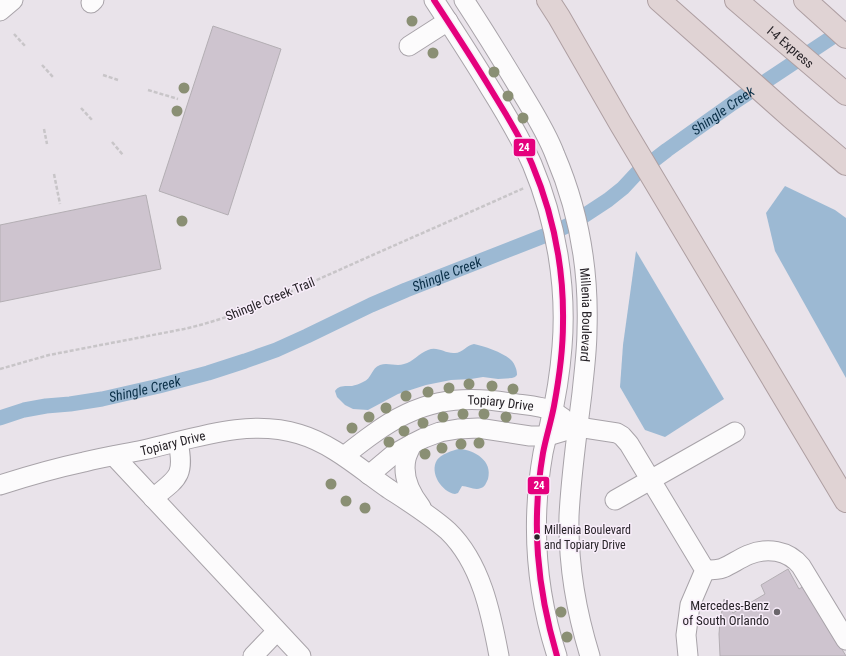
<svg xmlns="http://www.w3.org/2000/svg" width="846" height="656" viewBox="0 0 846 656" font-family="'Roboto Condensed',sans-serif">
<rect width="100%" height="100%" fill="#e9e3ea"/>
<g fill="#9cb9d3">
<path d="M785,186L835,210L846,218V378L775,251L766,213Z"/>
<path d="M636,251L724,399L665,437L645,430L620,387L623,345Z"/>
<path d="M474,344C484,346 504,353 511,360C515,364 517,370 517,375L515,377L512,378L498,379L483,377L471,379L451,380L426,385L398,394L368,410L353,409L345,405L337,397L335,391C339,385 345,386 352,386C355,385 360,384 363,382C372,379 371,368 380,365C388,362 396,367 404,364C413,362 419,353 428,350C438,346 445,354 455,353C462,353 467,345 474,344Z"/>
<path d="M459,449C475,450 493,461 488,479C486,483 485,487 481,488C475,491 468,486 462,486L458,493L455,494C442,492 429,473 437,460C440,455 453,450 459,449Z"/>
</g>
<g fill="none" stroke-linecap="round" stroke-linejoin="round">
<path stroke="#9cb9d3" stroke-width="15" id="s1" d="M0,418L24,410L46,406L70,404L102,399L159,386L208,373L245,361L276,350L307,336L371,305L406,290L554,232L573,223L608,200L623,188L636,174L667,150L733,103L846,28"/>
</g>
<g fill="#cec4cf" stroke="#b3aeb3">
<path d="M213,26L281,49L228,215L159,191Z"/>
<path d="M146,195L161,269L0,302V225Z"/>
<path d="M788,569L799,589L804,586L846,656H720L719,634L720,622L724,599L733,613L765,594L761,585Z"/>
</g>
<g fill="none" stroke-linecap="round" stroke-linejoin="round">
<defs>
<g id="minor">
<path d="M434,0C453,29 472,58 490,88C505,112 520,137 532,164C556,221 567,286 562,347C560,373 556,398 550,423C548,433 545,443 543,453C531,521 536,591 557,656"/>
<path id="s2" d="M464,0C483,29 501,58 519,88C532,110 546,131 555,155C579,211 589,270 587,330C587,351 584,372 582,393C577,434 571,475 569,516C568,564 576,611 590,656"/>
<path d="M91,3L94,0"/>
<path d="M0,11L13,0"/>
<path d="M409,46L448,21"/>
<path d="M412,444C410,449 407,454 406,459C402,477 410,493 421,507"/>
<path d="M114,456L301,656"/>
<path id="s3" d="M344,456C353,449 363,441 373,434C418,401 457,394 511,403C524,405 542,406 553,411C556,413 560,416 563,418"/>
<path d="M369,475L394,454L412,444L424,438L440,432L458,429L478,428L530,436H548L578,427L617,433L622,436L629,444L705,570L690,605L686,635L688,656"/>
<path id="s4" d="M0,485C28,476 56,468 84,462C104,457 123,454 143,450C193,439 247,418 299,434C333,444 360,469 389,489C409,502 430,515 448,531C481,563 491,613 499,656"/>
<path d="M153,498C178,478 185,476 178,442"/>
<path d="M615,500L735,432"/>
<path d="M705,570C711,570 718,570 723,568C732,564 739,559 748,555C767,547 788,550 801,566L846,640"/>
<path d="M253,656L277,631"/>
</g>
<g id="highway">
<path d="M548,0L559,17L620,123L846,501"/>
<path d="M659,0L792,118L846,164"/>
<path id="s5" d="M736,0L846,94"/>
<path d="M805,0L846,37"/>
</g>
</defs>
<use href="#minor" stroke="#a8a3a9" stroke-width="21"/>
<use href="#highway" stroke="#ae9fa2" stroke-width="24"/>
<g stroke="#c8c5c8" stroke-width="2.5" stroke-dasharray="4 2" stroke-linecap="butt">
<path d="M14,34L26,47"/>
<path d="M42,65L53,77"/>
<path d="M103,75L118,80"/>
<path d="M148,90L178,99"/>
<path d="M81,108L93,121"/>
<path d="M44,129L47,144"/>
<path d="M112,142L123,155"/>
<path d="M54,174L60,204"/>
<path d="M0,369L49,355L184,329C237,317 287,293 337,271C399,243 462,216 524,188"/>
</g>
<use href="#minor" stroke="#fcfbfc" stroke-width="19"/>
<use href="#highway" stroke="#e0d3d4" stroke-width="22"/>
<defs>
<path id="bus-1" d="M434,0C453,29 472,58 490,88C505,113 521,137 532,164C553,214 564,269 563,323C563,351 559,379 554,406C551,422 546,437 543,453C531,523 537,588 557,656"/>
</defs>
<use href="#bus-1" stroke="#f8edfa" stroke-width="9"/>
<use href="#bus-1" stroke="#e5007d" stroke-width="6"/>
</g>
<g fill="#8a8f74">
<circle cx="412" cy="21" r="5.5"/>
<circle cx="433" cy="53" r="5.5"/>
<circle cx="494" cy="72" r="5.5"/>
<circle cx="184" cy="88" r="5.5"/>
<circle cx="508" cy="96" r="5.5"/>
<circle cx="177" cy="111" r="5.5"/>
<circle cx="523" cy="118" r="5.5"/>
<circle cx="182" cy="221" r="5.5"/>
<circle cx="469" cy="384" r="5.5"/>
<circle cx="492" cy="386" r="5.5"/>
<circle cx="449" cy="388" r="5.5"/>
<circle cx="513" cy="389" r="5.5"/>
<circle cx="428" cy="392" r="5.5"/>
<circle cx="406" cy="396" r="5.5"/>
<circle cx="386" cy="408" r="5.5"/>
<circle cx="463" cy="414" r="5.5"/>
<circle cx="484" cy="414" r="5.5"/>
<circle cx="369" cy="417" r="5.5"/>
<circle cx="443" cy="417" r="5.5"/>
<circle cx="506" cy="417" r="5.5"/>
<circle cx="423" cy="423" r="5.5"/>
<circle cx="352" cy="428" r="5.5"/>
<circle cx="404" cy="431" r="5.5"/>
<circle cx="389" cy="442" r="5.5"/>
<circle cx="479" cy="443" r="5.5"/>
<circle cx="461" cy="444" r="5.5"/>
<circle cx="442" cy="448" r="5.5"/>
<circle cx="425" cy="454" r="5.5"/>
<circle cx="331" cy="484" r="5.5"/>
<circle cx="346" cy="501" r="5.5"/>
<circle cx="365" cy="508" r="5.5"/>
<circle cx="561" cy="612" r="5.5"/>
<circle cx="567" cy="637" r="5.5"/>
</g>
<circle fill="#272328" stroke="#f8edfa" stroke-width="1.5" cx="537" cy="537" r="3.5"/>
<circle fill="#6b666c" stroke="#f8edfa" stroke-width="1.5" cx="777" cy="612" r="4"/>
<g text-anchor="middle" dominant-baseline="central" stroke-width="3" stroke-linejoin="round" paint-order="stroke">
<g font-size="12" fill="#272328" stroke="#f8edfa" text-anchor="start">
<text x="544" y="530">Millenia Boulevard<tspan x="544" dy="15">and Topiary Drive</tspan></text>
</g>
<g font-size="13" fill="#272328" stroke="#f8edfa">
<text stroke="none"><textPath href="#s5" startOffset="72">I-4 Express</textPath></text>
<text transform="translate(270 299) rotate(-22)">Shingle Creek Trail</text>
<text stroke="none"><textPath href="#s2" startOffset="344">Millenia Boulevard</textPath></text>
<text stroke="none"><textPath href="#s3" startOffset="172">Topiary Drive</textPath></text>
<text stroke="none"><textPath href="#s4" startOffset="178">Topiary Drive</textPath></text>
</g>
<g font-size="13" fill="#272328" stroke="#f8edfa" text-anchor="end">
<text x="769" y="605">Mercedes-Benz<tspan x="769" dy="15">of South Orlando</tspan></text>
</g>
<g font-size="14" font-style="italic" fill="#092e46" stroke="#f8edfa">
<text stroke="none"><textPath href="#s1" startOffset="796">Shingle Creek</textPath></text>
<text stroke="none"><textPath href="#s1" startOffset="472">Shingle Creek</textPath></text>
<text stroke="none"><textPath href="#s1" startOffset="148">Shingle Creek</textPath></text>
</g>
</g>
<g stroke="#f8edfa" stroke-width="1.5">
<rect x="513" y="138" width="23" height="19" rx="4" fill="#e5007d"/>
<rect x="527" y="476" width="23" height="19" rx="4" fill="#e5007d"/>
</g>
<g font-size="11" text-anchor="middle" font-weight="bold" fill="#fff">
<text x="524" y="151">24</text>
<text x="539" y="489">24</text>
</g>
</svg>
